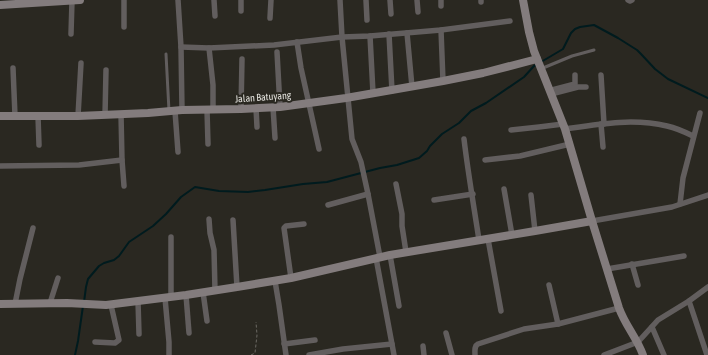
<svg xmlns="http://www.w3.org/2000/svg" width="708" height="355" viewBox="0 0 708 355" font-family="'Asap Condensed',sans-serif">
<rect width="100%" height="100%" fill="#2a2821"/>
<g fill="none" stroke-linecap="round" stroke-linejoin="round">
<g stroke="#001b1e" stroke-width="2">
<path d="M541,62L563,49L571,33L575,29L580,27L594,25L618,38L637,50L641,54L655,69L668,79L708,98"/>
<path d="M84,302L86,287L88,279L99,266L104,263L114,260L119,256L129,242L153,226L166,214L181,197L195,187L219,191L248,192L265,190L303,184L327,182L380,168L397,165L419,158L427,151L430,146L442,134L459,123L471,111L486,103L524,77L534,66L538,64"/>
<path d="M75,355L78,341L83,306"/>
</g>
<path stroke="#6b6963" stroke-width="1" stroke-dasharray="3 2" stroke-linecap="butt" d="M251,355L255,353L257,335L256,322"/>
<g stroke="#625e5e" stroke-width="3">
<path d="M166,54L169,111"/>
<path d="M543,68L572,56L594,50"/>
</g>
<g stroke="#625e5e" stroke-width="5.5">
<path d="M178,0L181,47L182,110"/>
<path d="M214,0L215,16"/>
<path d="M241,0V11"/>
<path d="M340,0L342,37L352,139L361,162L368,194L380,257"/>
<path d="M366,0L367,20"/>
<path d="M390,0L391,14"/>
<path d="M417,0L418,12"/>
<path d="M441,0V6"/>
<path d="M481,0V2"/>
<path d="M628,0L630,1L632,0"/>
<path d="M270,18L271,0"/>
<path d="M124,27V0"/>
<path d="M441,30L443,81"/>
<path d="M407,33L412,87"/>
<path d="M71,34L72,1"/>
<path d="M389,34L392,91"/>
<path d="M370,36L373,93"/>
<path d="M297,42L301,68L319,149"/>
<path d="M181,47L209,48L274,45L342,37L370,36L441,30L510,21"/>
<path d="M209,48L213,85V110"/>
<path d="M277,52L280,107"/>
<path d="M13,68L15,116"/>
<path d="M601,75L604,124"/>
<path d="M552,90L575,84V75"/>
<path d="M551,94L578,87H586"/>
<path d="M273,107L275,138"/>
<path d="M256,108L257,127"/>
<path d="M241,109L242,59"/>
<path d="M207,110L208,144"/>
<path d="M175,111L178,152"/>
<path d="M121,114L122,160L124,186"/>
<path d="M105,115L106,70"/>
<path d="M38,116L39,145"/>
<path d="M78,116L81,63"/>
<path d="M601,124L603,147"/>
<path d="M565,129C599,124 633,118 667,126C676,128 685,132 693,136"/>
<path d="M511,130L539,127L563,124"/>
<path d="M464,139C468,173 474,207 479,240"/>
<path d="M485,160L520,156L570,144"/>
<path d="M0,166L79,165L122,160"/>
<path d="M396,184L402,214V226L406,252"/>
<path d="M504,189L512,235"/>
<path d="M531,195L535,231"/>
<path d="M434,200L473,194"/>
<path d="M680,204L683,178L700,113"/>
<path d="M328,205L368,194"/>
<path d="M209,219L210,233L214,250L215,290"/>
<path d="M233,220L237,287"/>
<path d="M592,221L672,207L708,195"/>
<path d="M171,237V297"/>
<path d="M488,239L501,311"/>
<path d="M390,255L399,306"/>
<path d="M376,258L394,355"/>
<path d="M632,264L638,285"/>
<path d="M607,269L684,256"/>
<path d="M291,278L284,228L286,226L304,224"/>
<path d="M275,281L279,305L286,355"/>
<path d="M549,285L558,324"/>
<path d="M203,292L207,321"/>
<path d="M186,295L189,333"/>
<path d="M165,298L169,342V355"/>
<path d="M138,301L139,334"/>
<path d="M50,303L58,278"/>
<path d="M15,304L20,279L33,228"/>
<path d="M652,327L664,355"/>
<path d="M446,333L452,355"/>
<path d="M95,342L115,343L119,340L111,305"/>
<path d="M284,344L315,340"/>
<path d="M423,346L424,355"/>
<path d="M309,355L343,349L392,344"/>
<path d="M475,355C475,351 474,346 478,344L524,329L558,324L619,308"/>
<path d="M604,355L638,342L658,320L689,301"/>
<path d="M707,355L689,301L708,287"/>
</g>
<g stroke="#837c7d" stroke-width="8">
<path d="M523,0L529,32L534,51L565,129L592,221L619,308C625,325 637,338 643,355"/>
<path d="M0,5L80,0"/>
<path d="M0,116H78L148,113L182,110L241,109L280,107L346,98L443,81L483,73L537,59"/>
<path d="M0,304L67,303L106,305L186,295L237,287L291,278L390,255L535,231L592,221"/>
</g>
</g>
<g text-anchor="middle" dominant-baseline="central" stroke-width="4" stroke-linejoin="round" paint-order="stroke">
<g font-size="10" fill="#e2e1dc" stroke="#2a2821">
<text transform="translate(263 97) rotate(-4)">Jalan Batuyang</text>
</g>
</g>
</svg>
